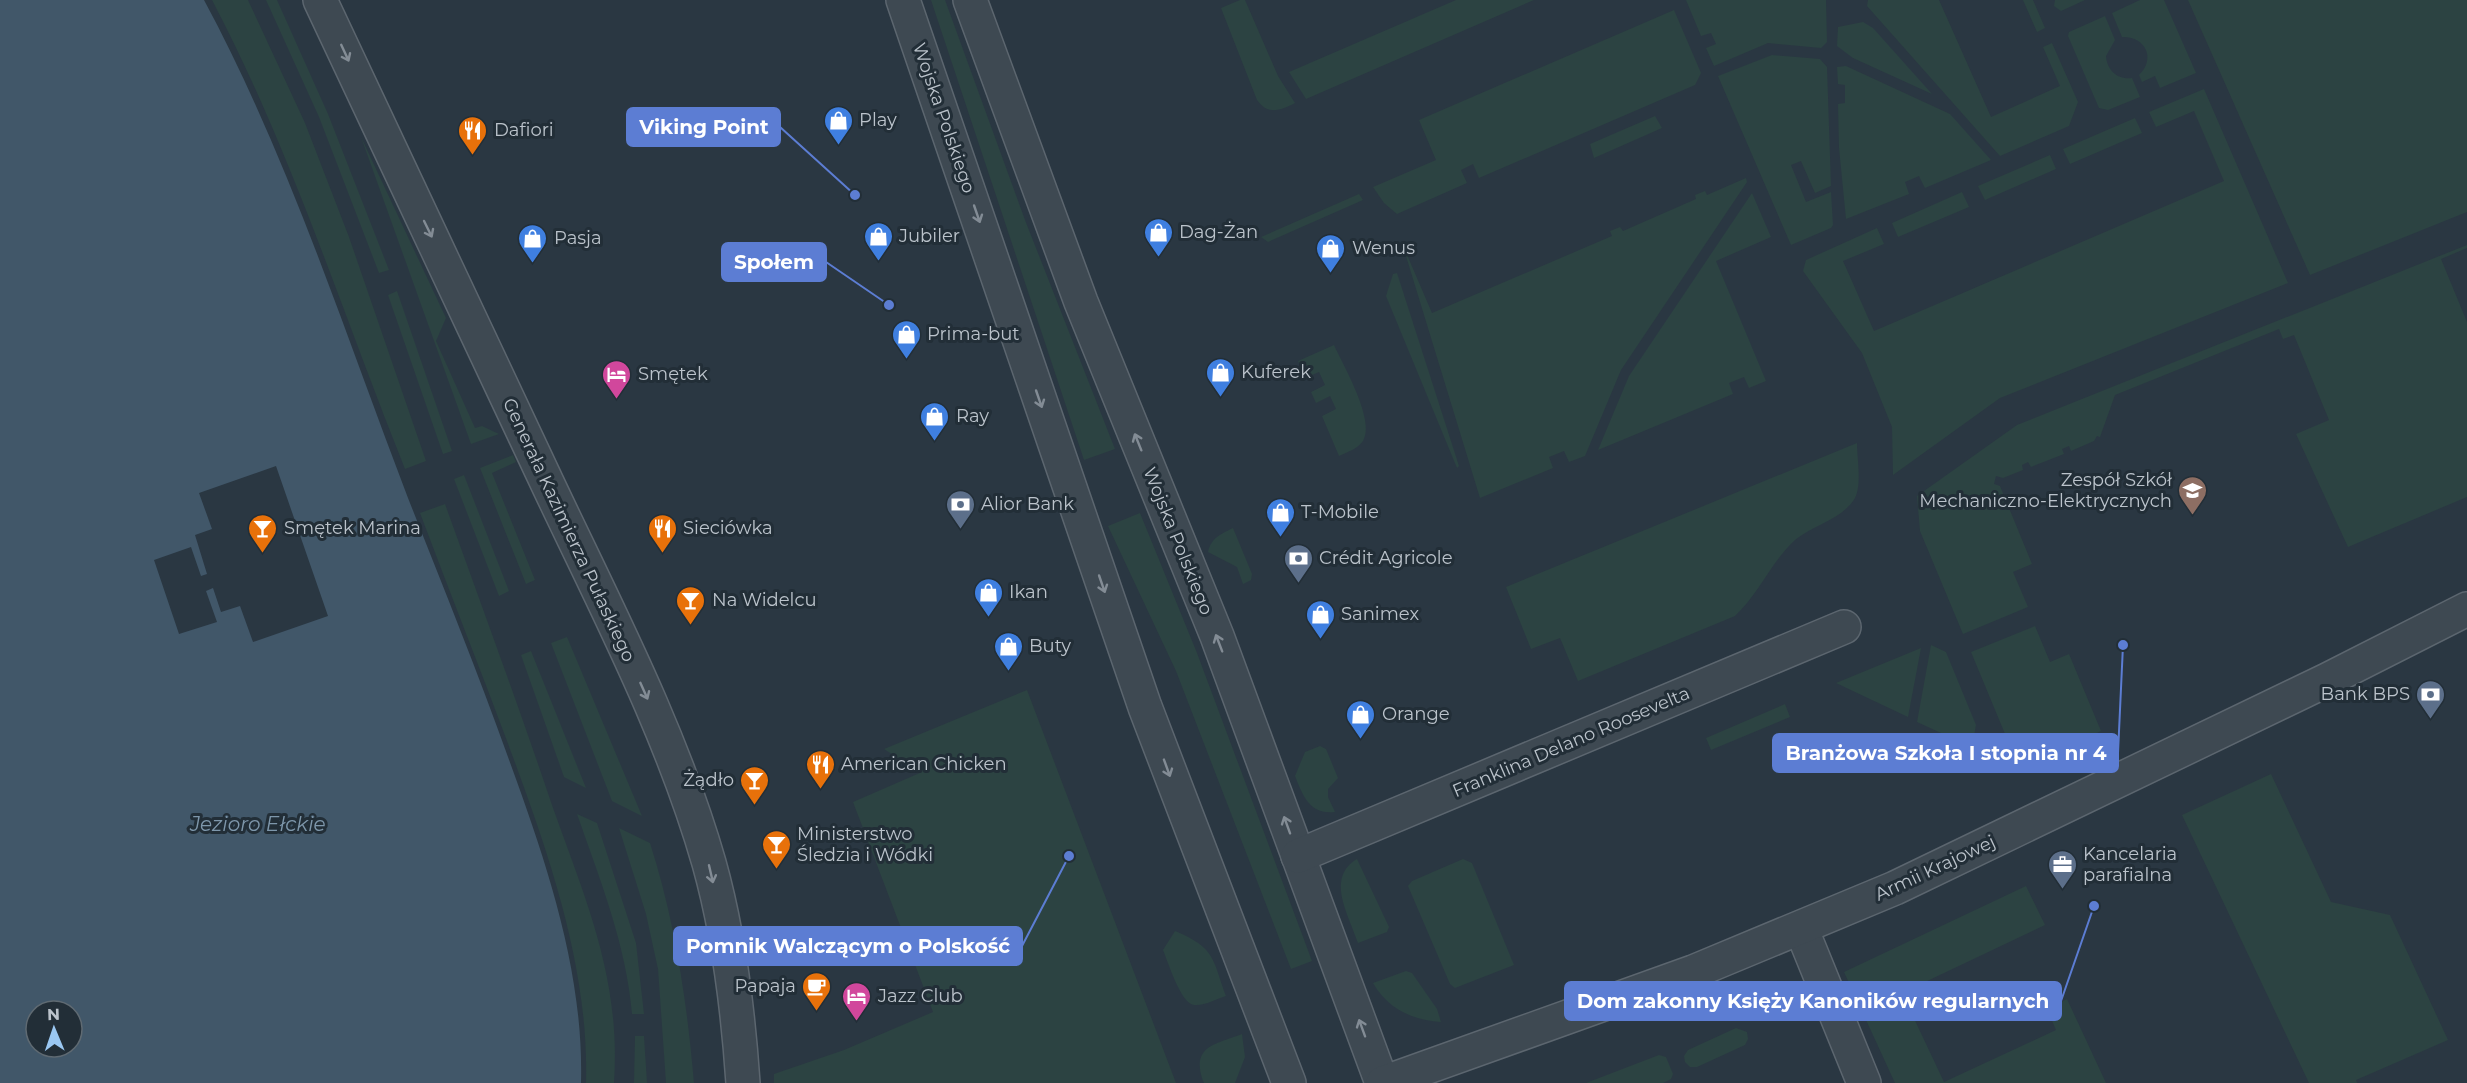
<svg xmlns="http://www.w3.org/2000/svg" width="2467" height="1083" viewBox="0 0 2467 1083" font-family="Montserrat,sans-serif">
<rect width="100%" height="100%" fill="#2a3742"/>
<g fill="#2c4342">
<path d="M212,0H248L305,123L349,237L426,461L405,469C342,312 291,150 212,0Z"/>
<path d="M266,0H277L328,114L389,270L379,273L319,117Z"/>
<path d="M931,0H945L1025,220L1115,449L1084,460Z"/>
<path d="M1240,0H1245L1278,76L1295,103C1281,110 1268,116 1257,100L1221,8Z"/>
<path d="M1456,0H1534L1306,99L1289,72Z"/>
<path d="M1686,0H1826L1827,42L1821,48L1768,43L1714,66L1706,48L1716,44L1711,33L1701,36Z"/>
<path d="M1868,0H1939L1991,117L2060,86L2043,47L2052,43L2078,102L2069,126L2000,156L1867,6Z"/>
<path d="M2023,0H2033L2045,28L2037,32Z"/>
<path d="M2055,0H2085L2061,11L2054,6Z"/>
<path d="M2140,0H2164L2196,73L2160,88L2155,76L2142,82L2139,75C2156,59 2146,36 2122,37L2112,13Z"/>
<path d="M2188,0H2467V212L2310,275Z"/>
<path d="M1674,10L1701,73L1695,85L1479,178L1473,164L1461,170L1467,183L1397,214L1384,203L1373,187L1436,160L1419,120Z"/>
<path d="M2105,16L2115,40L2106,56C2107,70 2117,80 2132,78L2140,97L2108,110L2099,108L2068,36L2069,32Z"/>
<path d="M1863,22L1873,28L1932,94L1853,58L1837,46L1838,27Z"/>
<path d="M1772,55L1820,59L1827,67L1831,186L1815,193L1801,161L1791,165L1806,202L1831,192L1833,225L1831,228L1791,245L1718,76Z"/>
<path d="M1846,66L1950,114L1991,160L1925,188L1919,176L1905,182L1909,194L1846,219L1839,148L1838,104L1845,103V85L1838,84L1837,67Z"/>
<path d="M2204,89L2288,283L2000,398L1893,475L1892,427L1862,353L1803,271L1806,260L1877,228L1884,244L1843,261L1874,331L2224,181L2194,111L2156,127L2149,112Z"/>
<path d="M1655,116L1662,128L1594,158L1590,144Z"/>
<path d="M2135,118L2142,133L2070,164L2063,149Z"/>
<path d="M361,137L446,318L436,341L475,428L482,426L499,434L471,444Z"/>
<path d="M2050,155L2056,169L1985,200L1978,186Z"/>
<path d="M1746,178L1747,182L1621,370L1585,456L1569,462L1564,451L1549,457L1553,468L1480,498L1402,243L1432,313L1612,236L1610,231L1620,227L1623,231L1696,199L1695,195L1705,191L1707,195Z"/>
<path d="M1962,192L1969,207L1898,237L1892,223Z"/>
<path d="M1752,193L1771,237L1716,261L1766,381L1749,388L1744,377L1729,383L1733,394L1598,450L1629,376Z"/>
<path d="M1359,194L1363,200L1268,242L1261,237Z"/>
<path d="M2467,245V248L2441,259L2467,322V497L2348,547L2296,434L2329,420L2294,335L2283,339L2279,329L2115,395L2100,437L2097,436L2094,441L2071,451L2069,446L2062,449L2064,454L2031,467L2028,462L2022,465L2023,470L2003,478L1996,476L1994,484L2000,486L2032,564L2013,572L2028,607L1963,634L1920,531L1917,496L2017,425Z"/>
<path d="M1397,273L1459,466L1457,468L1386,296L1393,274Z"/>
<path d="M397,291L452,451L443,454L388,295Z"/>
<path d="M1334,345C1343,365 1376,421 1363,441C1357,449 1348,452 1339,456L1322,416L1336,409L1330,396L1316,403L1311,392L1325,385L1319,372L1305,378L1298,361Z"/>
<path d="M1857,443C1857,458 1862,484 1855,498C1843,519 1813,525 1795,540C1771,562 1759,594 1735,616L1578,681L1560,638L1531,649L1506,587Z"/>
<path d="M513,455L516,462L492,473L535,580L526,584L480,468Z"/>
<path d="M464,475L509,591L499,596L454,479Z"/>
<path d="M445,504C481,604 518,704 552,805C586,901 621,978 614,1083H586C589,972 552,863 514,760C484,678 451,596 420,513Z"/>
<path d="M1140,513L1197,653L1312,961L1291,969L1176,671L1108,526Z"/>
<path d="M1233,528L1252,574L1251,580L1243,584L1237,567L1208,552C1211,538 1221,534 1233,528Z"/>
<path d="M2035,626L2050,662L2069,654L2101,731L2020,770L1971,652Z"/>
<path d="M567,637L642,816L612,801L551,643Z"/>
<path d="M1931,645L1946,652L1976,725L1974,736L1963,743L1917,722Z"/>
<path d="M1921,648L1908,717L1836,683Z"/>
<path d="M531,651L586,788L564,777L521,655Z"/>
<path d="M1027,690L1176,1083H774V1074L844,1050L933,1012L853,802L922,772L916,758L904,762L884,749Z"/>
<path d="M1785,704L1790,717L1711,750L1706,738Z"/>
<path d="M1320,746L1326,749L1338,778L1328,789V797L1335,812C1310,815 1303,796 1295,776L1305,752Z"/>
<path d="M2271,774L2331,902L2390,915L2448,1040L2356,1080L2357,1083H2309L2182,815Z"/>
<path d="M577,814L597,823L636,943L644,1014H632C626,944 600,880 577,814Z"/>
<path d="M619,828L650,843C675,921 687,1002 694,1083H666L658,969L646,914Z"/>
<path d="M1357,859L1389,927L1387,932L1358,943C1349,915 1325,878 1357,859Z"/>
<path d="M1463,859L1472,863L1514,965L1455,988L1450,984L1408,886L1412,881Z"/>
<path d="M2026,886L2045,925L1902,993L1944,1082L2056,1030L2047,1009L2067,999L2106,1083H1895L1844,972Z"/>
<path d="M1175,931C1215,948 1212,957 1226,996C1216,999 1205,1006 1194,1005C1181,1004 1168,962 1163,950Z"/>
<path d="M1406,971L1412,973L1437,1009L1441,1022C1412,1020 1388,1009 1373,983Z"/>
<path d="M1736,1028L1747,1032L1748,1039L1745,1045L1697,1067H1690L1685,1062L1684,1056L1688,1050Z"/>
<path d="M1242,1034L1245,1057L1235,1083H1204C1190,1046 1214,1045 1242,1034Z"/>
<path d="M635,1036H644L647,1083H634Z"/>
<path d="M1659,1055L1666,1057L1673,1074L1671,1079L1663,1083H1586Z"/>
</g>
<path fill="#415769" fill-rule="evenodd" d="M0,0H204C289,158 344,331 408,498C442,584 477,670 508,757C546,861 584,971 581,1083H0ZM36,1011H72V1047H36Z"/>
<path fill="#2a3742" d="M276,466L328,616L253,642L240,606L221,612L213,588L206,591L217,622L179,634L154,560L191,547L201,576L207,574L195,535L212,529L199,493Z"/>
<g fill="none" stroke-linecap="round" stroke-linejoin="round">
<defs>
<g id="minor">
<path d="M320,0C394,158 469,316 543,474C602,600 670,727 709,863C729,934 738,1009 743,1083"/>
<path d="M903,0L1145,707L1289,1083"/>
<path d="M970,0L1081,302L1217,636L1382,1083"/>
<path d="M1298,856L1844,627"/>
<path d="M1801,928L1864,1083"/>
<path d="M1383,1083L1693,972L1895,888L2327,680L2467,609"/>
</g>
</defs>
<use href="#minor" stroke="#5c666f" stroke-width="36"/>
<use href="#minor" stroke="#3e4952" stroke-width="33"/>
</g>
<defs><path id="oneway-shaft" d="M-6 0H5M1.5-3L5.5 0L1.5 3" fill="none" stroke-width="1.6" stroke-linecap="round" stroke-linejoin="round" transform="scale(1.5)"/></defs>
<g stroke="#838c95">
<use href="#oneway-shaft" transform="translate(345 53) rotate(65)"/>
<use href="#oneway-shaft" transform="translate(977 214) rotate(71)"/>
<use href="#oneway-shaft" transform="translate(428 229) rotate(64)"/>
<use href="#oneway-shaft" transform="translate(1039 399) rotate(71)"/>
<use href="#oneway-shaft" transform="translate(1138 442) rotate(-112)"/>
<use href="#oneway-shaft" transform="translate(1102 584) rotate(71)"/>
<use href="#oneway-shaft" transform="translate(1219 643) rotate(-111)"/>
<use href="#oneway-shaft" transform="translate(644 691) rotate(66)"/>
<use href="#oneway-shaft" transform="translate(1167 768) rotate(70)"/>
<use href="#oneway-shaft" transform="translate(1287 825) rotate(-110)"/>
<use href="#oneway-shaft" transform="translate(711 874) rotate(77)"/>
<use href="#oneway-shaft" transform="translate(1362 1028) rotate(-110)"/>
</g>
<defs>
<symbol id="shop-pin" viewBox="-11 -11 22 30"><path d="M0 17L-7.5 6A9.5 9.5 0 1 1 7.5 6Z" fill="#3f7fe0" stroke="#222e37"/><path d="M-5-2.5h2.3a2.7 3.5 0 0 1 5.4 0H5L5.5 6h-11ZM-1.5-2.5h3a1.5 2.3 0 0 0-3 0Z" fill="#fff"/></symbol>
<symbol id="restaurant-pin" viewBox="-11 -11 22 30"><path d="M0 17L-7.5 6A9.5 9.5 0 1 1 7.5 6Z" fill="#e8710a" stroke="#222e37"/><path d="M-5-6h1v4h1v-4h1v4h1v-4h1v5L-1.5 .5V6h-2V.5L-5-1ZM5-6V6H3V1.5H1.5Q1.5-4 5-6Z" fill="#fff"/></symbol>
<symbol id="hotel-pin" viewBox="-11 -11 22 30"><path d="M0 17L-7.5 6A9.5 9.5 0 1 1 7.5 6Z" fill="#d1479c" stroke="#222e37"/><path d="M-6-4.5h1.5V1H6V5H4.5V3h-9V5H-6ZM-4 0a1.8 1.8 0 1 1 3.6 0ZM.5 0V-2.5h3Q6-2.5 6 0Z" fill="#fff"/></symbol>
<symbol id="school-pin" viewBox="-11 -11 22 30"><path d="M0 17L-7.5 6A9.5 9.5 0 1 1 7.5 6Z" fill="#8d6e63" stroke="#222e37"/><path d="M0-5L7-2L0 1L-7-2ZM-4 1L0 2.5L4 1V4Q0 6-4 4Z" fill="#fff"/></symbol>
<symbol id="bank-pin" viewBox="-11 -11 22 30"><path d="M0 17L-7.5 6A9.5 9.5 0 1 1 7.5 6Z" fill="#5c6f8a" stroke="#222e37"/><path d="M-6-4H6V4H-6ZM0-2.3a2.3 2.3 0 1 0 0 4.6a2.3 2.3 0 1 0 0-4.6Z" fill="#fff"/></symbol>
<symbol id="bar-pin" viewBox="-11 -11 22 30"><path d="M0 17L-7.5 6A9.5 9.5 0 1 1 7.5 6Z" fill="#e8710a" stroke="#222e37"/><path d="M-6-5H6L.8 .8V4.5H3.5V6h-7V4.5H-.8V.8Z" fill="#fff"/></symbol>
<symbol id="office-pin" viewBox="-11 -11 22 30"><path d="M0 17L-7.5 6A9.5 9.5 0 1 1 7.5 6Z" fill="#5c6f8a" stroke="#222e37"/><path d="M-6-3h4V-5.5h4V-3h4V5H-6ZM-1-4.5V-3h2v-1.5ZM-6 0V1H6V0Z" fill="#fff"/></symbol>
<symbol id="cafe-pin" viewBox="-11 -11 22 30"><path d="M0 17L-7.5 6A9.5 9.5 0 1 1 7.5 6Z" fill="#e8710a" stroke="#222e37"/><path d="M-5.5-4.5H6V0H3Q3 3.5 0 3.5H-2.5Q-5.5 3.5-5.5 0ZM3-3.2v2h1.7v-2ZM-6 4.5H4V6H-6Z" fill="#fff"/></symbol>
</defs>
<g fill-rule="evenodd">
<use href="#shop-pin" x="822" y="104" width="33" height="45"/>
<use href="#restaurant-pin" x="456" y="114" width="33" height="45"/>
<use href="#shop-pin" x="1142" y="216" width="33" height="45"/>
<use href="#shop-pin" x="862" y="220" width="33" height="45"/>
<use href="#shop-pin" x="516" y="222" width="33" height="45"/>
<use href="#shop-pin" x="1314" y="232" width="33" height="45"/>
<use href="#shop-pin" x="890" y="318" width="33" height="45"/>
<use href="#shop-pin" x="1204" y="356" width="33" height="45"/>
<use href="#hotel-pin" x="600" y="358" width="33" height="45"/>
<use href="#shop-pin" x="918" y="400" width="33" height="45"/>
<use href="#school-pin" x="2176" y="474" width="33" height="45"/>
<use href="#bank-pin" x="944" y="488" width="33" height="45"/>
<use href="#shop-pin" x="1264" y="496" width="33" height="45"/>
<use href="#bar-pin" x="246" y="512" width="33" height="45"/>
<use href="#restaurant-pin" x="646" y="512" width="33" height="45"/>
<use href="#bank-pin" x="1282" y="542" width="33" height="45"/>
<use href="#shop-pin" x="972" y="576" width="33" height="45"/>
<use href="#bar-pin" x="674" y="584" width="33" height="45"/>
<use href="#shop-pin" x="1304" y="598" width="33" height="45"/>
<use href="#shop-pin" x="992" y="630" width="33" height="45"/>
<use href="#bank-pin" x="2414" y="678" width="33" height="45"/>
<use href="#shop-pin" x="1344" y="698" width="33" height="45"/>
<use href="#restaurant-pin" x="804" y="748" width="33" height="45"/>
<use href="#bar-pin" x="738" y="764" width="33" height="45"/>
<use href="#bar-pin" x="760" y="828" width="33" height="45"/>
<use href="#office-pin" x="2046" y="848" width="33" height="45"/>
<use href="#cafe-pin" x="800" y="970" width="33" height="45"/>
<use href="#hotel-pin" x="840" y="980" width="33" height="45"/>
</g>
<g text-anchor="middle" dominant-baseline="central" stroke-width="6" stroke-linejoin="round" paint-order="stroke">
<g font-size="18" fill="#bbc3cb" stroke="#222e37">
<text transform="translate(944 118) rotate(71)">Wojska Polskiego</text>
<text transform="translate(569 530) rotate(65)">Generała Kazimierza Pułaskiego</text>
<text transform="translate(1178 541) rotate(68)">Wojska Polskiego</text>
<text transform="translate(1571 742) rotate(-23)">Franklina Delano Roosevelta</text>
<text transform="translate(1935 868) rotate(-25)">Armii Krajowej</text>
</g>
<g font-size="18" fill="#bbc3cb" stroke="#222e37" text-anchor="start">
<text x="859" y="120">Play</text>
<text x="494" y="130">Dafiori</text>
<text x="1179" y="232">Dag-Żan</text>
<text x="899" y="236">Jubiler</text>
<text x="554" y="238">Pasja</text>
<text x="1352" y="248">Wenus</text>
<text x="927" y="334">Prima-but</text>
<text x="1241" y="372">Kuferek</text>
<text x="638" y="374">Smętek</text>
<text x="956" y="416">Ray</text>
<text x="2172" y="480" text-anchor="end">Zespół Szkół<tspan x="2172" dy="21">Mechaniczno-Elektrycznych</tspan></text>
<text x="981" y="504">Alior Bank</text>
<text x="1301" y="512">T-Mobile</text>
<text x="284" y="528">Smętek Marina</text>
<text x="683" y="528">Sieciówka</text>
<text x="1319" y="558">Crédit Agricole</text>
<text x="1009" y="592">Ikan</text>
<text x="712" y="600">Na Widelcu</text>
<text x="1341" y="614">Sanimex</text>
<text x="1029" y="646">Buty</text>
<text x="2410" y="694" text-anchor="end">Bank BPS</text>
<text x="1382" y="714">Orange</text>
<text x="841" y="764">American Chicken</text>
<text x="734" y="780" text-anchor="end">Żądło</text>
<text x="797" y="834">Ministerstwo<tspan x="797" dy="21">Śledzia i Wódki</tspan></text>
<text x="2083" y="854">Kancelaria<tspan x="2083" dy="21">parafialna</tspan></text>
<text x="796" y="986" text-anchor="end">Papaja</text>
<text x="878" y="996">Jazz Club</text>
</g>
<g font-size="20" font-style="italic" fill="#7e97ab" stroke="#222e37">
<text x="258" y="824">Jezioro Ełckie</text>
</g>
</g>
<path fill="none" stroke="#5c7dd3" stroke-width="2" d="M855 195L780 127M889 305L826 262M2123 645L2118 753M1069 856L1022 946M2094 906L2061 1001"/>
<g fill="#5c7dd3" stroke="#222e37" stroke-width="2">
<circle cx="855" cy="195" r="6"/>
<circle cx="889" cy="305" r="6"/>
<circle cx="2123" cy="645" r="6"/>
<circle cx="1069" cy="856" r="6"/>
<circle cx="2094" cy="906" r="6"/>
</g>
<g fill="#5c7dd3" stroke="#5c7dd3" stroke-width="2">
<rect x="627" y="108" width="153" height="38" rx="6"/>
<rect x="722" y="243" width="104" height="38" rx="6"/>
<rect x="1773" y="734" width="345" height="38" rx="6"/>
<rect x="674" y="927" width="348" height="38" rx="6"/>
<rect x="1565" y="982" width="496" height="38" rx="6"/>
</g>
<g font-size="20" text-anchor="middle" font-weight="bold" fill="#fff">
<text x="704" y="134">Viking Point</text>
<text x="774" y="269">Społem</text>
<text x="1946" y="760">Branżowa Szkoła I stopnia nr 4</text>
<text x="848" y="953">Pomnik Walczącym o Polskość</text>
<text x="1813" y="1008">Dom zakonny Księży Kanoników regularnych</text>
</g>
<g transform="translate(54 1029) rotate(358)"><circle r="28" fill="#222e37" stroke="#5f6a72" stroke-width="1.5"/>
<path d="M0-4.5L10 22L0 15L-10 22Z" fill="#9ac7f1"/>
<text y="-9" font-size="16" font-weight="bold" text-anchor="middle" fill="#bbc3cb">N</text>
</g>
</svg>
